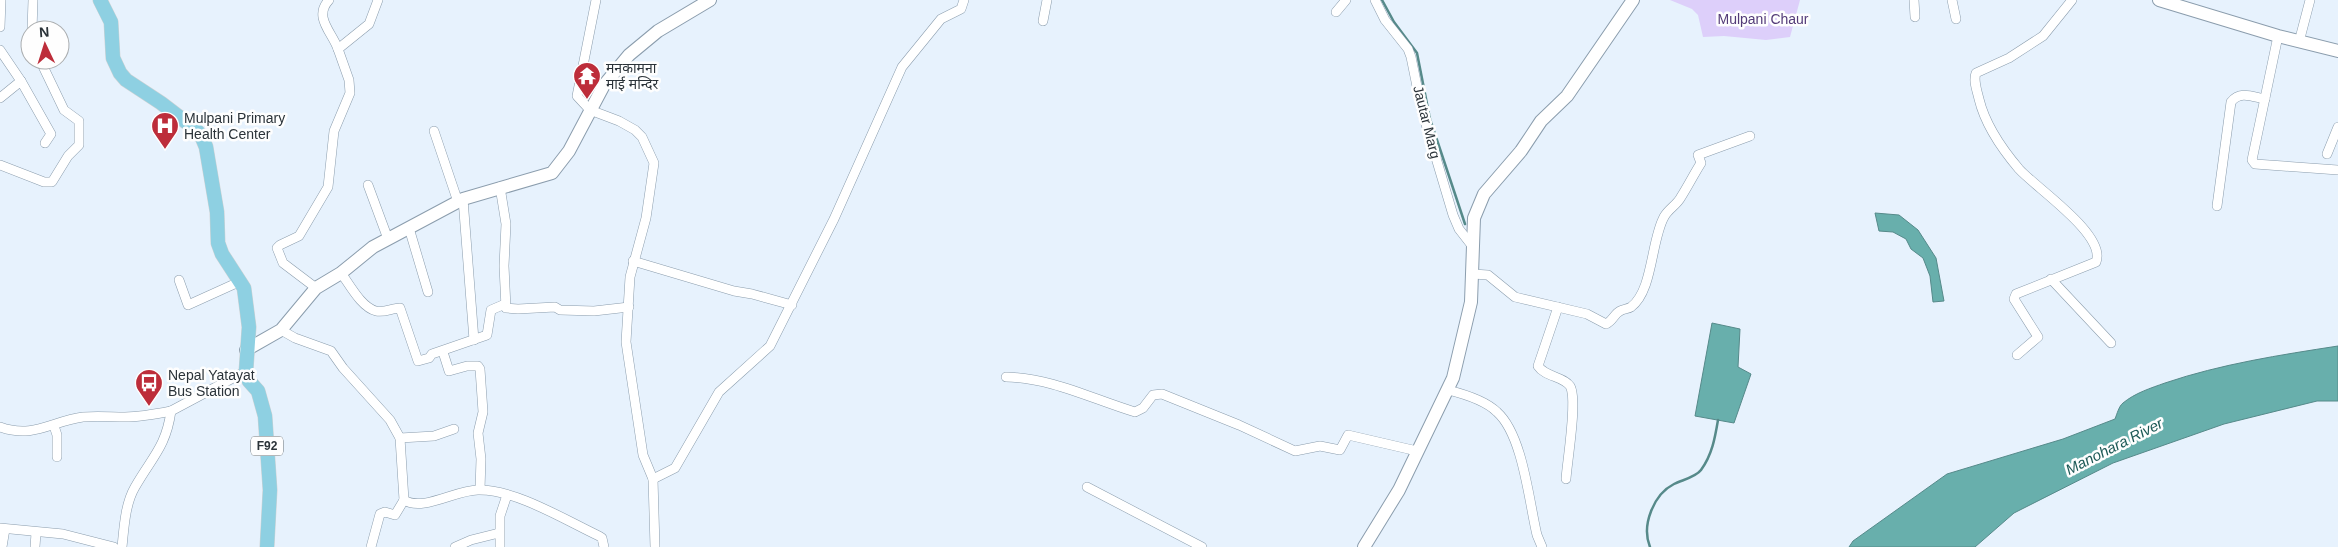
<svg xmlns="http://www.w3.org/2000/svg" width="2338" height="547" viewBox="0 0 2338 547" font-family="Helvetica,'Noto Sans Devanagari',sans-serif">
<rect width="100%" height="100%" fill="#e7f2fd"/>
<path fill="#ddcffa" d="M1670,0H1800L1790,37L1766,40L1724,36L1703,37L1698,15L1692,9Z"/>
<g fill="#68afac" stroke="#568a8a">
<path d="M1875,213L1899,215L1918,230L1936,258L1944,301L1933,302L1930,276L1923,258L1911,249L1906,239L1893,232L1879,231Z"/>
<path d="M1712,323L1740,329L1738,367L1751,374L1734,423L1695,416Z"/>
<path d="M2338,346V401H2317L2224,424L2113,463L2014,513L1975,547H1849L1853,541L1947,474L2063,439L2115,419C2117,414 2119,406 2123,403C2135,393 2151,388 2165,383C2221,364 2280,355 2338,346Z"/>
</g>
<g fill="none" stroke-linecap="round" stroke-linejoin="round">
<g stroke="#568a8a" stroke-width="2.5">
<path d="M1382,0L1394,22L1417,53L1430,119L1465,224"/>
<path d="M1650,547C1641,525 1654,494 1674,484C1682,480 1696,477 1701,470C1712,455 1715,438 1718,420"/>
</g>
<defs>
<g id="street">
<path d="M329,0C313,17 332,32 338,49"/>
<path d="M596,0L577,96L590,110L619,121L635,130L642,137L654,163L646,218L630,277L626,342L643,455L653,479L655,547"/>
<path d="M1375,0L1385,20L1408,49L1411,57L1422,111L1453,215L1459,229L1473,247"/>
<path d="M1914,0L1915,17"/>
<path d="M1952,0L1956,19"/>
<path d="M1336,12L1346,0"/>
<path d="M1043,21L1047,0"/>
<path d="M0,27L1,0"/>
<path d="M32,30L33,0"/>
<path d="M2278,36L2252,160L2255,164L2338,170"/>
<path d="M2299,42L2310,0"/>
<path d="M0,50L21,81"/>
<path d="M0,98L21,81L51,134L45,143"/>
<path d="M434,131L458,202"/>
<path d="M2327,154L2338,127"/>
<path d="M0,165L44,182H52L68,156L79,145V121L64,110L40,60"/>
<path d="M368,185L388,239"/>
<path d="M500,187L506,224L504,266L506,308L518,309L555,307L560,310L594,311L629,307"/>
<path d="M463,199L474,340"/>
<path d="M2217,206L2231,102C2240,90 2253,97 2265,99"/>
<path d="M409,228L428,292"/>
<path d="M633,261L734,291L752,294L792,305"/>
<path d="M341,273C350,285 361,307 376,311C384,313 393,308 400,308L418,361L429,358L432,354L487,335L491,310L505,304"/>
<path d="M1473,274L1488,275L1515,297L1587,314L1606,324C1613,321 1614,314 1620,311C1623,309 1628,309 1631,307C1653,291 1651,240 1664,217C1668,209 1677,205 1681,197C1688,186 1694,174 1701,163L1698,155L1750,136"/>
<path d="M2051,279L2111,343"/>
<path d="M179,280L188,305L241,281"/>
<path d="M316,288L283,263L277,248L280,245L299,236L328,187L334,131L350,93L349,80L338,49L369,24L378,0"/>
<path d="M1558,307L1538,366C1545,377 1563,376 1570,386C1578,399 1567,462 1566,479"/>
<path d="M281,330L295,338L331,351L343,368L390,420L400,438L404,500C423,512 455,490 478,490C515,489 565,520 599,536L602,538L604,547"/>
<path d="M443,352L449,371L467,366H478L480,369L483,412L478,433L481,459L480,489"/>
<path d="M2017,355L2038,337L2014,299L2016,294L2096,262C2107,235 2036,188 2019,169C2002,149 1985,124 1979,99C1977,90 1973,81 1976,73L2009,58L2043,36L2072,0"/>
<path d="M1006,377C1052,378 1092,399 1135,412L1143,408L1153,395L1162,394L1239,425L1295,451L1320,446L1340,450L1348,435L1417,451"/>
<path d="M1448,390C1464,394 1485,400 1497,412C1523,435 1529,502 1537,535L1542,547"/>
<path d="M54,426L57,435V457"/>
<path d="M0,427C33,439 52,421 83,417C97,416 111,417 125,417C140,417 156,414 171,411"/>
<path d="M400,438L434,436L454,429"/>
<path d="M653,479L675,468L719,392L770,346L834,219L902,67L941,19L961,9L964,0"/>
<path d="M1087,487L1202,547"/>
<path d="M0,528L63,534L114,547"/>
<path d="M2,547L5,529"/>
<path d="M35,547L36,533"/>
<path d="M122,547C124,528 125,504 135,487C152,457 166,447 171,411L246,371"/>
<path d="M371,547L380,514L385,512L395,515L404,500"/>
<path d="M455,547L471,540L499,533"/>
<path d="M500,547V516L507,495"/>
</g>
<g id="secondary">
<path d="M2159,0L2278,36L2338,51"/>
<path d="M246,350L281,330L316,288L341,273L373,247L463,199L552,173L569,151L604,85L629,55L658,31L710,0"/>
<path d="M1364,547L1399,490L1453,378L1471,302L1474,218L1484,194L1521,151L1541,121L1567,96L1633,0"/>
</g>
<path id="primary" d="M100,0L111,22L113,58L120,73L126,80L161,103L195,129L201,135L206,147L217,212L218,243L222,254L244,288L249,327L246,371L249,381L258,391L265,416L270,490L267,547"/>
</defs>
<use href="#street" stroke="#8b9dad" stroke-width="10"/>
<use href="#secondary" stroke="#8b9dad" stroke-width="14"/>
<use href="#primary" stroke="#d0d2d3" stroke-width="15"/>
<use href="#street" stroke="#fff" stroke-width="9"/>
<use href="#secondary" stroke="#fff" stroke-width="12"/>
<use href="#primary" stroke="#8ed0e2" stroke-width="14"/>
</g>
<defs>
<symbol id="temple-pin" viewBox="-11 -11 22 30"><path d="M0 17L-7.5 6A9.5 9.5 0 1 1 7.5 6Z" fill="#bd2d3a" stroke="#fefefe"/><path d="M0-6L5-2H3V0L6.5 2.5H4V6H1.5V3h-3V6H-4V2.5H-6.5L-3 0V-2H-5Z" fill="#fff"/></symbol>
<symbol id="hospital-pin" viewBox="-11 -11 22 30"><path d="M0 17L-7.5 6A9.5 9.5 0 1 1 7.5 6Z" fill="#bd2d3a" stroke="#fefefe"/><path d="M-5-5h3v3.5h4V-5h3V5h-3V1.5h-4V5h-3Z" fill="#fff"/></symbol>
<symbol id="bus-pin" viewBox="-11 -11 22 30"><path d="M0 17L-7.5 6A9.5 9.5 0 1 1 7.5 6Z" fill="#bd2d3a" stroke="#fefefe"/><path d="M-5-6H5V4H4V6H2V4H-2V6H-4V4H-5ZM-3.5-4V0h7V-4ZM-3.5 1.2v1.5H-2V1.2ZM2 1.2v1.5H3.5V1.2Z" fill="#fff"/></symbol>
</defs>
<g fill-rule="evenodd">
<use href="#temple-pin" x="571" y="60" width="32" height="43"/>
<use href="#hospital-pin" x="149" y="110" width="32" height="43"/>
<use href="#bus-pin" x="133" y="367" width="32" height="43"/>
</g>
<g text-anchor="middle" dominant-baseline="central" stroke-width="5" stroke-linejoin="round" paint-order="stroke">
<rect fill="#fefefe" stroke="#6a7074" stroke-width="1" x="251" y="436.5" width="32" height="19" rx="4"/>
<g font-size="12" font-weight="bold" fill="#2b3339">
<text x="267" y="446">F92</text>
</g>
<g font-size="14" fill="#533b78" stroke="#fefefe">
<text x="1763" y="19">Mulpani Chaur</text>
</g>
<g font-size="14" fill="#2b3339" stroke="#fefefe" text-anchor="start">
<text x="606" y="68">मनकामना<tspan x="606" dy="16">माई मन्दिर</tspan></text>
<text x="184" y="118">Mulpani Primary<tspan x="184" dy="16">Health Center</tspan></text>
<text x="168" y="375">Nepal Yatayat<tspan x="168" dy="16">Bus Station</tspan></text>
</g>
<g font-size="14" fill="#2b3339" stroke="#fefefe">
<text transform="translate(1427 122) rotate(76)">Jautar Marg</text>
</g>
<g font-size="15" font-style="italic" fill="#1b5855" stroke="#fefefe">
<text transform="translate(2114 446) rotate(-27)">Manohara River</text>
</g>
</g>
<g transform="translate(45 45) rotate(356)"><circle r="24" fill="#fefefe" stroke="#aaadaf"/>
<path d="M0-4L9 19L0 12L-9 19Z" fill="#bd2d3a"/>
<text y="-8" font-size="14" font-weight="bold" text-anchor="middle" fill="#2b3339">N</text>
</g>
</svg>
